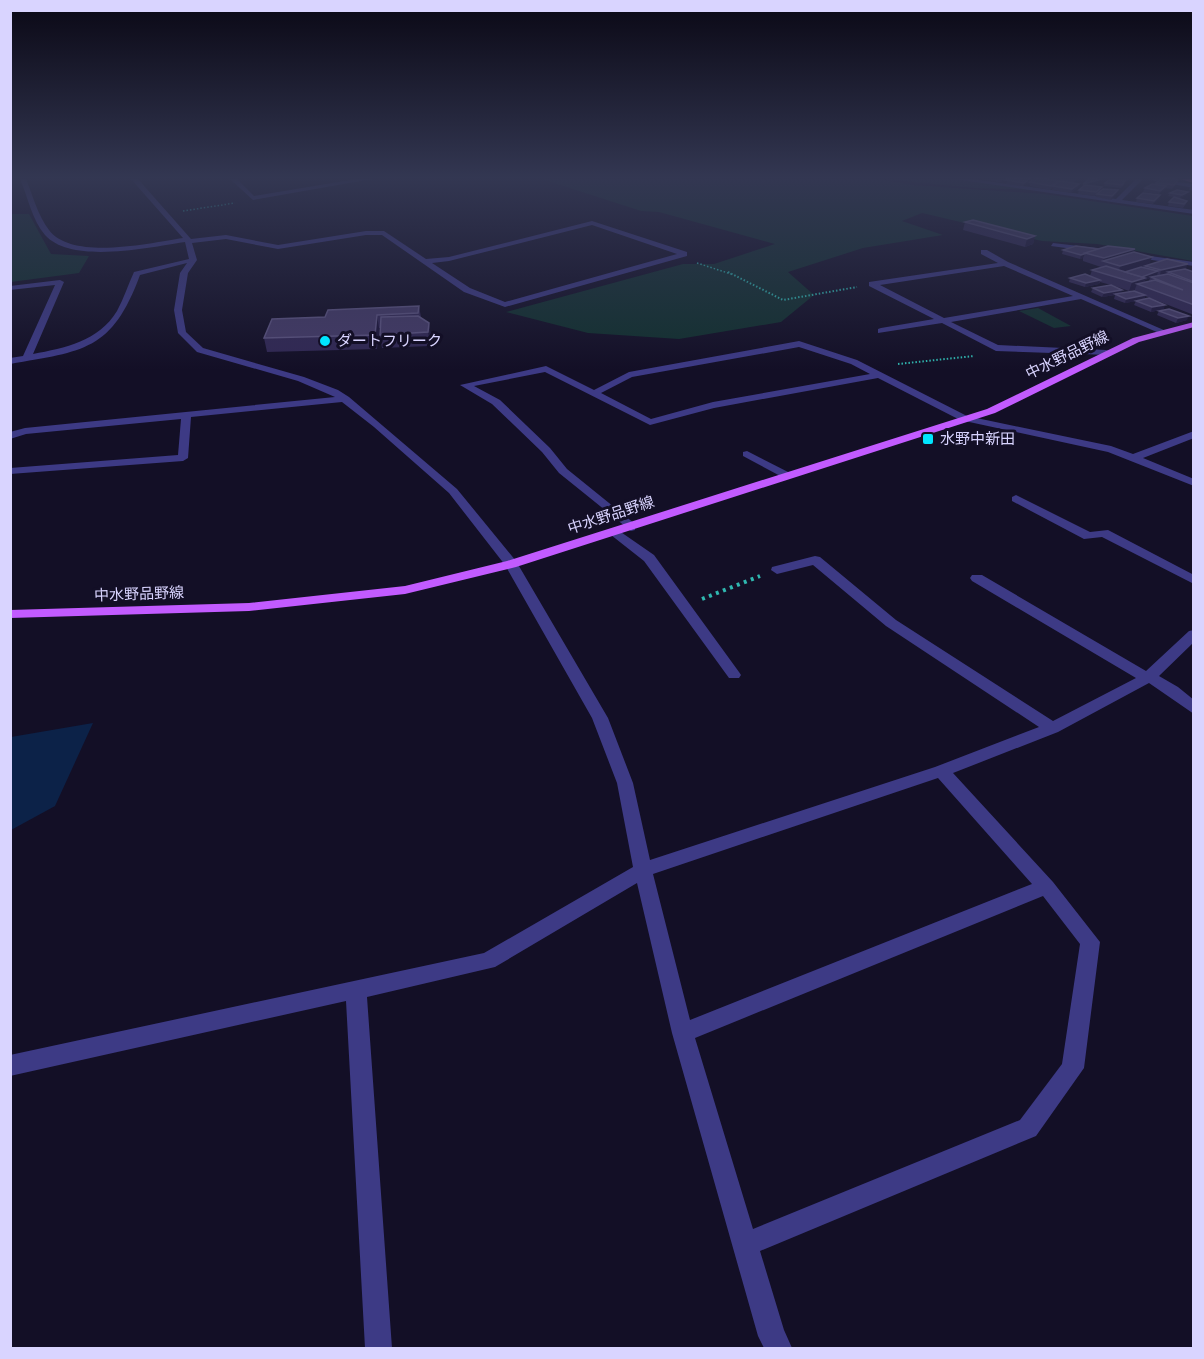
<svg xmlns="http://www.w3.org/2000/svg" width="1204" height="1359" viewBox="0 0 1204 1359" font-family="Figtree,'Noto Sans JP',sans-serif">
<rect width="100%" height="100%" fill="#130f26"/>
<g fill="#12302f">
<path d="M542,179H879L912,185L1044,194L1193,216V261L1097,244L1042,241L922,213L902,221L943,235L863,248L788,272L814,295L781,322L679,339L588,333L506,312L683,264H714L775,244L659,212L641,211Z"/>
<path d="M885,179H955L1043,190L974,188Z"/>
<path d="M11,214H29L51,254L89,256L79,273L11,282Z"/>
<path d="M1038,308L1071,326L1054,328L1019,311Z"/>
</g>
<path fill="#0c2248" d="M93,723L55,806L11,830V737Z"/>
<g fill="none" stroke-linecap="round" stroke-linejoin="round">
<g stroke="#2fb8b0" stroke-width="1.5" stroke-dasharray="1.5 2" stroke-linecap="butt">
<path d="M183,211L235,203"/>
<path d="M697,263L731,274"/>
</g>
<g stroke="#2fb8b0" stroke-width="2" stroke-dasharray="1.5 2" stroke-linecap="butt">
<path d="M728,272L783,300L857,287"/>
<path d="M898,364L974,356"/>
</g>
<path stroke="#2fb8b0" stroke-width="4" stroke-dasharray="3 4.5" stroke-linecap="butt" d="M702,599L760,576"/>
<g fill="#3d3a85" fill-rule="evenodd">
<path d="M20,179H26C33,196 38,216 49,230C72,261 150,243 183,238L131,179H138L191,239L226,235L278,245L366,231H384L426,259L449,257L592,221L687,252V256L505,307L464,292L382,235H366L278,249L226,239L192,243L197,260L188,273L182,310L186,332L203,348L304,377L338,390L349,397L457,489L516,561L608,718L633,783L650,860L935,767L1039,727L886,626L813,565L777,574L771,570L772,567L815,556L820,557L896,620L1053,721L1136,678L972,581L970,578L972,575H982L1146,671L1189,631L1194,630V642L1159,676L1178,687L1194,700V714L1149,683L1058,732L953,773L1053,882L1100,942L1084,1068L1036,1136L760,1251L784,1330L792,1348H764L758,1336L672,1033L637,883L495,967L367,997L392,1348H365L346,1001L10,1076V1055L484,953L633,867L617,783L592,718L505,565L449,493L374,427L342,402L191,417L188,458L183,461L10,474V468L178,455L181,419L26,434L10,439V432L25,428L335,397L298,381L197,352L178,333L174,310L180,273L187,263L140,275C112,351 84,351 10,364V358L23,356L55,285L10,290V286L60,280L64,282L33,354C65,348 99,341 117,311C124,298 128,285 134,272L189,259L185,242C150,247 72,265 45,235C32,220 28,197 20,179ZM592,225L677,254L505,302L470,288L432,263L449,261ZM938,778L1032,884L690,1020L653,874ZM1043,896L1080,944L1062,1064L1020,1120L753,1229L695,1038Z"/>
<path d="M230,179H237L254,196L356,179H372L253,200Z"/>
<path d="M954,179H972L1116,199L1136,179H1143L1122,200L1194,210V214Z"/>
<path d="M1152,179L1194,184V188L1155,181Z"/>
<path d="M1053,243L1096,248L1100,250L1096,252L1051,246Z"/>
<path d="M981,250H987L1008,262L1166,331L1159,333L1081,299L951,322L998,345L1106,350L1109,351V355L996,351L942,323L878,333V329L881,328L934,319L869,286V282L998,263L981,254ZM1004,266L1073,296L944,318L880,285Z"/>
<path d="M1128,253L1194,262V266L1131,257Z"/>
<path d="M799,341L857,360L967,416L1111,446L1133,454L1194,431V438L1143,458L1194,479V486L1108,452L960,420L878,378L714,408L650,425L545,372L474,386L500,400L550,448L567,469L635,524V530L631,531L559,473L542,452L492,404L460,385L546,366L594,390L629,372ZM799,347L851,364L870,374L713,402L651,419L601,393L632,377Z"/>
<path d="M747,451L792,474L794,476L792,478H784L743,456V452Z"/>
<path d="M1016,495L1090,532L1108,530L1194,575V584L1102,537L1084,539L1012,501V497Z"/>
<path d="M615,528L654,555L739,672L741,675L739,678H729L644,561L611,535L609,532Z"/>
</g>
<path fill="#c25bff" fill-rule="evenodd" d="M1194,322V327L1139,342L995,413L516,567L405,594L249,611L10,618V610L249,603L405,586L507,561L987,409L1133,338Z"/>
<path fill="#ff4fa3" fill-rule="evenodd" d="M1182,179H1194V183L1183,180Z"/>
</g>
<g fill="#312854" fill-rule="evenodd">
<path d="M985,179H1005L1001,182L984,180Z"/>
<path d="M1008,179H1032L1031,181L1023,186L1006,184Z"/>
<path d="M1062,179H1076L1073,183L1078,187L1071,193L1052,190L1053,187L1050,190L1030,186V182L1058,181L1057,184L1061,181Z"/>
<path d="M1116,179H1129L1125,182L1124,185L1121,188L1104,186L1105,183L1116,180Z"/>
<path d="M1098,180L1097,184L1089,186L1116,194L1111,200L1096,197V195L1095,196L1078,194L1079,190Z"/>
<path d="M1156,183H1177L1172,189L1166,188L1165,189L1159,194L1143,192L1145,188L1155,184Z"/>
<path d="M1194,185V191L1189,190L1190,187Z"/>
<path d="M1170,193L1186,195L1180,198L1176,197L1187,201L1186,204L1183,208L1168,206L1169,202L1174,197L1168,196Z"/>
<path d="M1137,198L1159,199L1153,204L1136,202Z"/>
<path d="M965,222L1035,236L1033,244L1025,247L963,230Z"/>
<path d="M1063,250L1134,252L1150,264L1186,268L1176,271L1194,272V315L1145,296L1144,299L1164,309L1151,312L1134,305L1136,301L1125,303L1114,299L1115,295L1102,297L1091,292L1093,288L1111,285L1100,282L1099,284L1085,287L1069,282L1070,278L1090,276L1092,270L1101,268V267L1083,261V258L1080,259L1062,254ZM1150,278L1149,281L1144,282L1145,280ZM1112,285L1129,291L1135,289L1134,291L1121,293Z"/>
<path d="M419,306L421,317L429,323L431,337L430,346L382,348L380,335L381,328H379L377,349L267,352L264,338L325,317Z"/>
<path d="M1159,311L1187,320L1176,323L1157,315Z"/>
</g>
<g fill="#1d163a">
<path d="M1029,179H1032L1031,181L1023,186L1024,183Z"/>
<path d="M1098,180L1097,184L1081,188L1083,184Z"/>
<path d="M1079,184L1078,187L1071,193L1072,189Z"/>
<path d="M1166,186L1165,189L1159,194L1160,191Z"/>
<path d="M1118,190L1116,194L1111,200L1112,196Z"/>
<path d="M1188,192L1186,195L1180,198L1182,195Z"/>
<path d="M1160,195L1159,199L1153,204L1154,201Z"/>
<path d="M1035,236L1033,244L1025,247L1027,239Z"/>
<path d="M1135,249L1132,257L1103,261L1104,258Z"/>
<path d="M1085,254L1083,258L1080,259L1081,255Z"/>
<path d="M1152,257L1149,265L1145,266L1144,267L1118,275L1120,266Z"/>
<path d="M1188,264L1186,268L1160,275L1161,270Z"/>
<path d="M1158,271L1157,276L1145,280L1142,286L1137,284L1135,289L1129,291L1132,282L1138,278Z"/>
<path d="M1100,280L1099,284L1085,287L1086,283Z"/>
<path d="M1122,290L1121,294L1102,297L1104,293Z"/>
<path d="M1145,295L1144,300L1125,303L1126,299Z"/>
<path d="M1165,305L1164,309L1151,312L1152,307Z"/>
<path d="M377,315L379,328L377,349L375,335Z"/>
<path d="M1189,316L1187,320L1176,323L1178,318Z"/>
<path d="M429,323L431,337L430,346L428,332Z"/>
</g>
<g fill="#433a66" stroke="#5a527e" stroke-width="1.5">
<path d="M1008,179H1029L1024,183L1006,180Z"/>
<path d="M1034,179H1046L1058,181L1051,186L1030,182Z"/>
<path d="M1089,179H1095L1098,180L1083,184Z"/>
<path d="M1161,179H1174L1178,180L1174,185L1156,183Z"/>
<path d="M1109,180L1125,181L1122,185L1105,183Z"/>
<path d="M1060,181L1079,184L1072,189L1053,186Z"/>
<path d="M1152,184L1166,186L1160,191L1145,188Z"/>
<path d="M1085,185L1102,187L1096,192L1079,190Z"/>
<path d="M1103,189L1118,190L1112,196L1097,194Z"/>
<path d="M1177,190L1188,192L1182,195L1170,193Z"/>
<path d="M1143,193L1160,195L1154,201L1137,198Z"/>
<path d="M1174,197L1187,201L1184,204L1169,202Z"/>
<path d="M973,220L1035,236L1027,239L965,222Z"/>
<path d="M1076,246L1099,249L1081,255L1063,250Z"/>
<path d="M1108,246L1135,249L1104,258L1085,253Z"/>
<path d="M1134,252L1152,257L1120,266L1103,261Z"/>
<path d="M1167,259L1188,264L1161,270L1145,266Z"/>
<path d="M1106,266L1145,278L1132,282L1092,270Z"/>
<path d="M1141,267L1158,271L1142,277L1125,272Z"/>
<path d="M1185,269L1194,272V282L1168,272Z"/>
<path d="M1085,274L1100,280L1086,283L1070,278Z"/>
<path d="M1168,274L1194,283V305L1137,284L1155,280L1183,290L1151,277Z"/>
<path d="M1111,285L1122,290L1104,293L1093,288Z"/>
<path d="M1134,291L1145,295L1126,299L1115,294Z"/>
<path d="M1149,298L1165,305L1152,307L1136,301Z"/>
<path d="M419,306L418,313L377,315L375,335L264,338L272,319L325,317L328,310Z"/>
<path d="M1169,309L1189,316L1178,318L1159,311Z"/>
<path d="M418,316L429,323L428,332L380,335L381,317Z"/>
</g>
<linearGradient id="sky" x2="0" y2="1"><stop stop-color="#0a0815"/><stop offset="0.48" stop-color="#333752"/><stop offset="1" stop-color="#333752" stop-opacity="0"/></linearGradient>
<rect width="1204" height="370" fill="url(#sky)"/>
<g fill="#00e5ff" stroke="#130f26" stroke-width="2">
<circle cx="325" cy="341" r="6"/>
<rect x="922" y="433" width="12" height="12" rx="3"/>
</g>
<g text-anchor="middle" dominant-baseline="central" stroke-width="6" stroke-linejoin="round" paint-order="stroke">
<g font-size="15" fill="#d9d4ff" stroke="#130f26" text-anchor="start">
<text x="337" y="341">ダートフリーク</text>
<text x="940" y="439">水野中新田</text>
</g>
<g font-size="15" fill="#d9d4ff" stroke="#130f26">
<text transform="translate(1067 355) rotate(-26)">中水野品野線</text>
<text transform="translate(611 515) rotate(-18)">中水野品野線</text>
<text transform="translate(139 594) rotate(-2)">中水野品野線</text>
</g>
</g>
<rect width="1204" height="1359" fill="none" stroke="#d9d4ff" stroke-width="24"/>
</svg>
